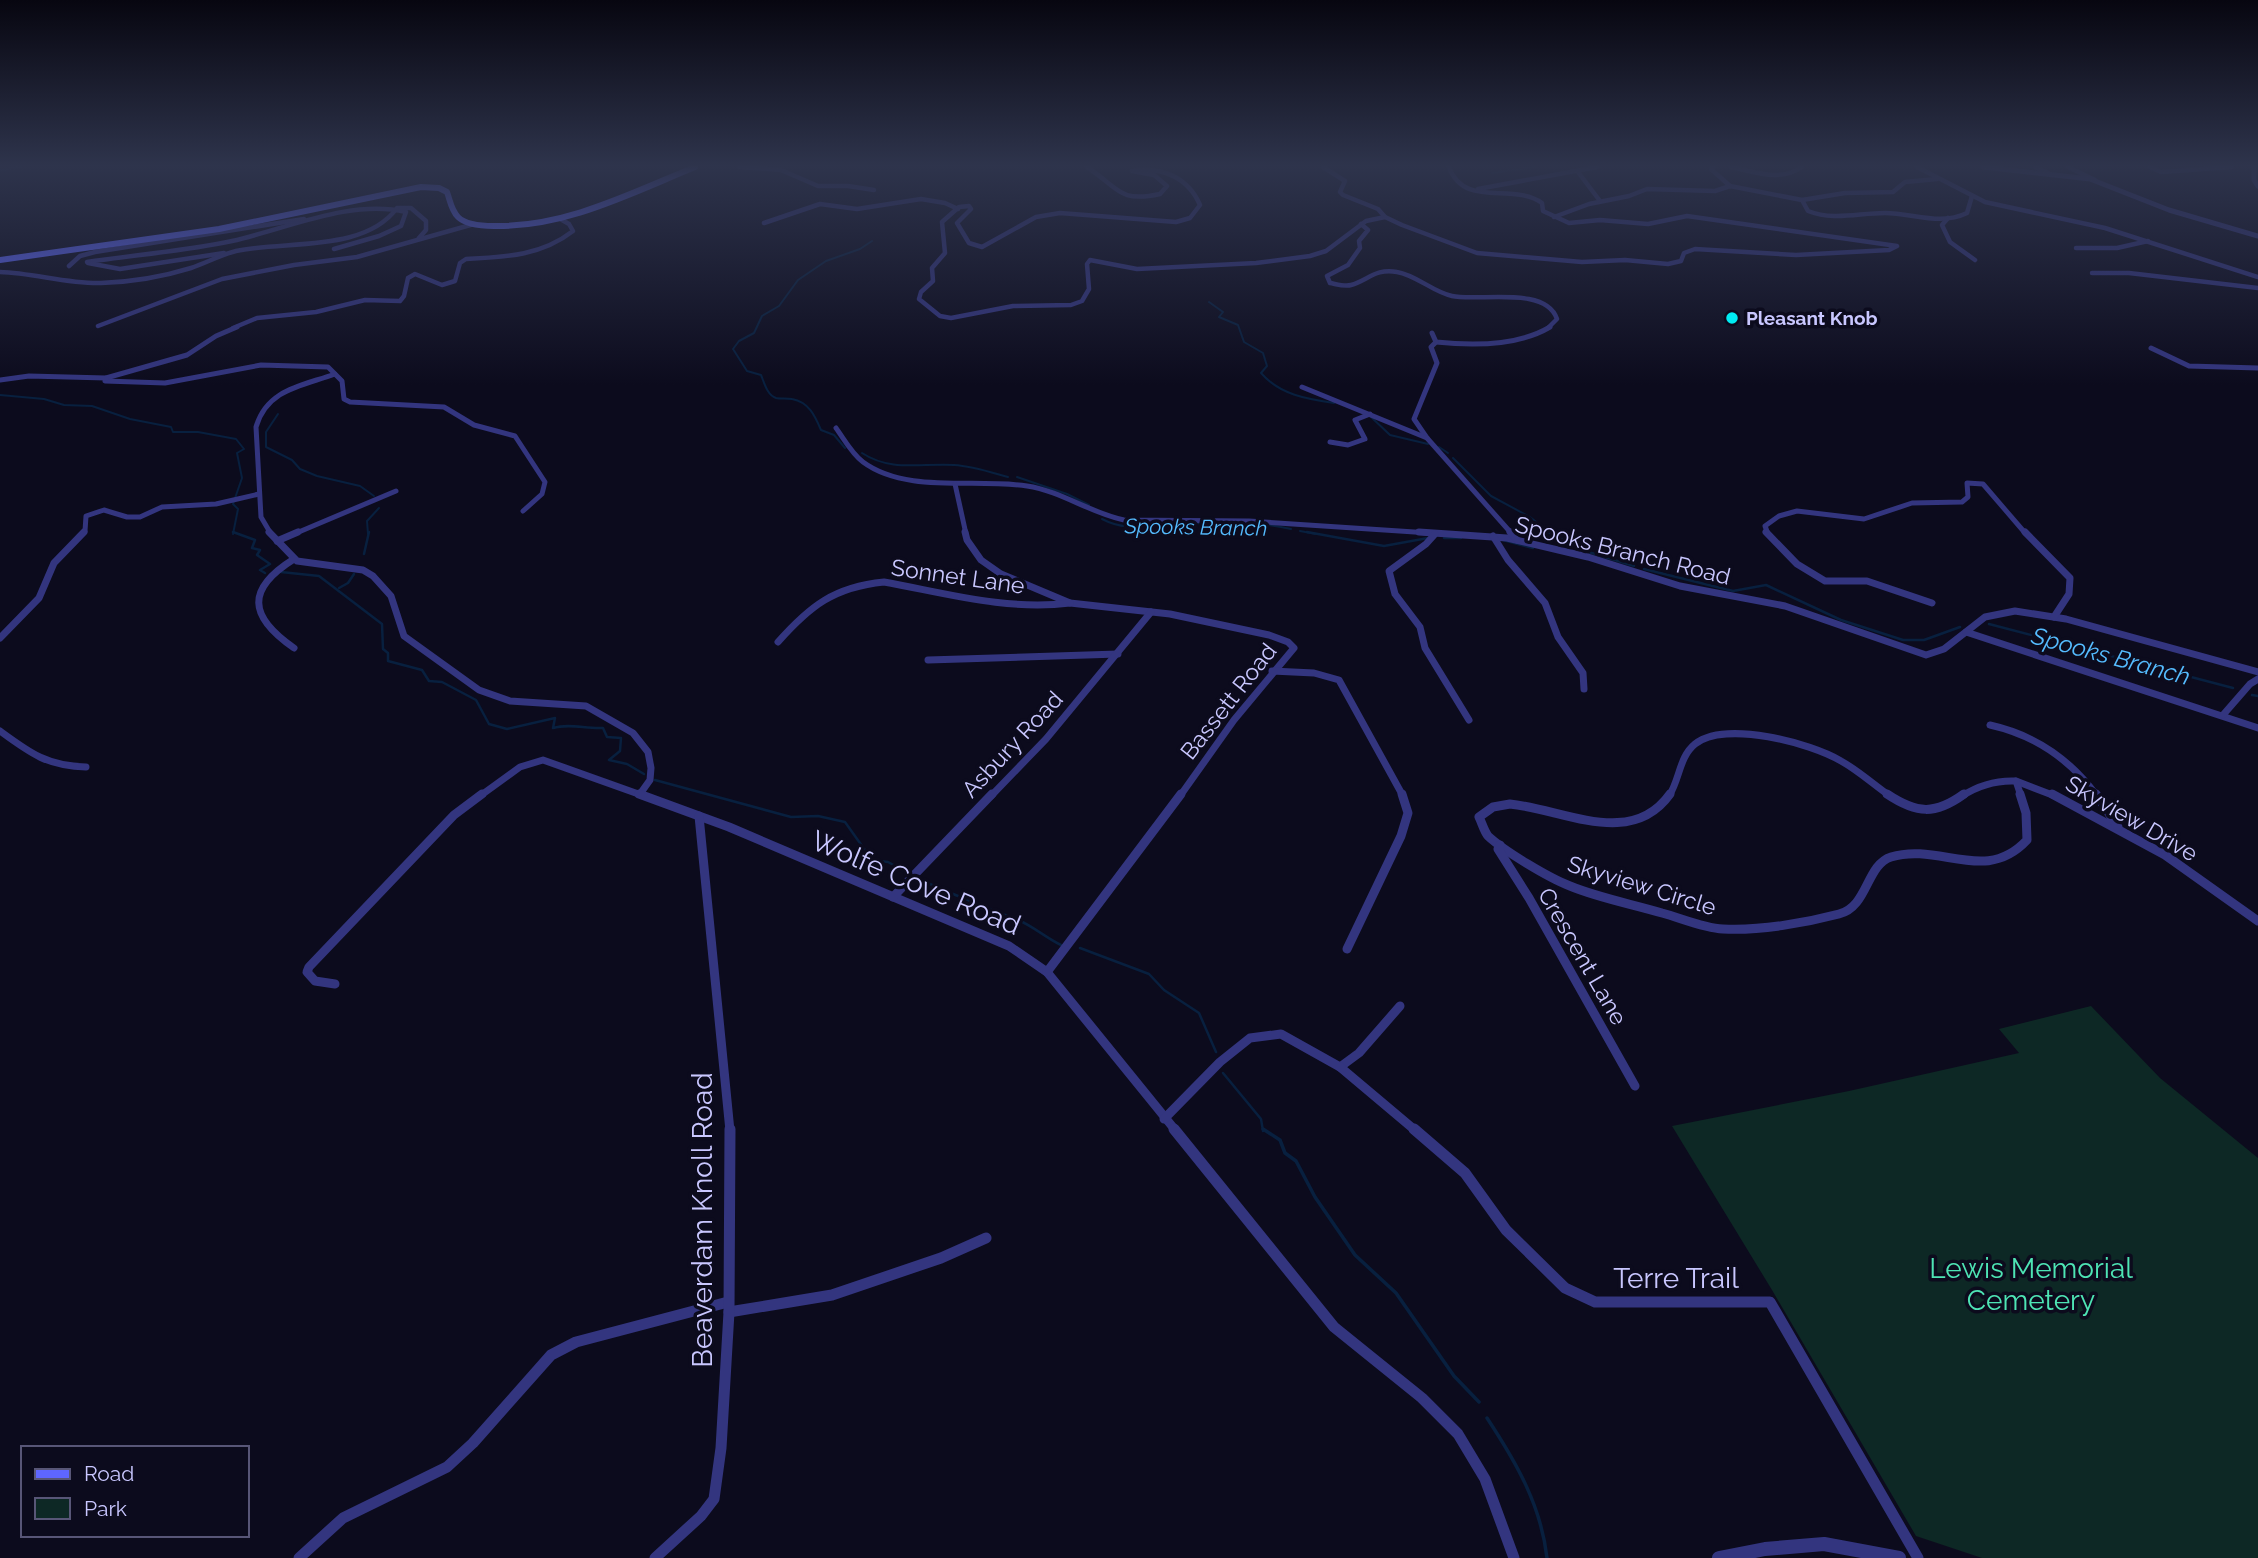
<svg xmlns="http://www.w3.org/2000/svg" width="2258" height="1558" viewBox="0 0 2258 1558" font-family="Raleway,sans-serif">
<rect width="100%" height="100%" fill="#0c0b1d"/>
<path fill="#0d2825" d="M2091,1006L2160,1078L2258,1158V1558H1982L1916,1536L1772,1290L1672,1126L1849,1091L2019,1053L1999,1029Z"/>
<g fill="none" stroke-linecap="round" stroke-linejoin="round">
<g stroke="#08203f" stroke-width="2">
<path d="M0,170L21,167"/>
<path d="M1492,173L1535,167"/>
<path d="M1209,302L1223,312L1219,317L1238,325L1244,342L1263,353L1267,366L1261,373C1280,395 1307,399 1334,403"/>
<path d="M0,395L44,399L64,405L92,406L130,419L171,427L173,432H198L236,439L244,449L237,453L242,478L233,504L238,509L233,534"/>
<path d="M278,414L266,432V447L292,460L300,469L317,476L360,486L374,496"/>
<path d="M1370,416L1390,435L1428,444"/>
<path d="M1439,447L1448,453"/>
<path d="M845,448L834,435L821,430C815,416 809,402 792,399C787,398 780,399 776,398C767,395 764,382 761,375L747,371L733,349L739,341L754,333L762,316L779,306L798,280L826,261L860,249L872,241"/>
<path d="M862,453C891,472 921,463 954,465C972,466 990,472 1008,477"/>
<path d="M1453,458L1491,496L1530,517L1551,534"/>
<path d="M1017,477L1067,494L1089,505"/>
<path d="M1102,519C1127,532 1144,525 1171,524C1210,523 1253,520 1291,529"/>
<path d="M1300,531L1316,534"/>
<path d="M368,534L367,521L379,508"/>
</g>
<g stroke="#08203f" stroke-width="2.5">
<path d="M233,532L255,540L252,548L260,550L257,555L270,564L260,570L265,573"/>
<path d="M1307,532L1384,546L1428,538"/>
<path d="M1548,532L1582,550L1634,566"/>
<path d="M1444,538H1461"/>
<path d="M1503,540L1533,548"/>
<path d="M364,554L369,532"/>
<path d="M1644,569L1733,591L1766,585L1841,620L1903,640H1924L1960,627"/>
<path d="M281,572L319,576L382,624L383,649L388,653V661L422,670L429,681L442,682L476,700L489,724L507,729L555,718L553,728C570,723 585,729 603,728L607,737L621,738L620,751L609,760L627,764L644,774"/>
<path d="M339,588L348,583L354,574"/>
<path d="M1989,624L2233,688"/>
<path d="M2252,695L2258,696"/>
<path d="M655,780L791,817L818,816L845,822L872,860L888,862L908,873"/>
<path d="M921,880C953,895 986,907 1018,920C1033,926 1046,938 1061,945"/>
<path d="M1080,948L1149,974L1164,990L1199,1013L1216,1052"/>
<path d="M1223,1073L1261,1119L1263,1131"/>
</g>
<g stroke="#08203f" stroke-width="3.5">
<path d="M1263,1129L1280,1140L1285,1153L1296,1161L1315,1197L1355,1255L1396,1293L1454,1376L1479,1402"/>
<path d="M1487,1418C1516,1462 1541,1505 1547,1558"/>
</g>
<g stroke="#33357f" stroke-width="4.5">
<path d="M740,167L781,170L818,186H848L874,190"/>
<path d="M1087,167C1119,188 1118,203 1160,194L1167,186L1154,175L1132,171C1161,166 1188,177 1200,205L1190,218L1176,222L1060,213L1036,217L982,247L969,243L957,223L971,209L969,206L959,207L942,222L945,253L932,268L933,281L921,292L919,299L940,316L951,318L1013,306L1071,305L1082,301L1089,289L1087,264L1090,260L1137,269L1256,263L1310,256L1326,251L1366,221L1385,217"/>
<path d="M1323,167L1345,181L1340,192L1343,195L1378,209L1385,217L1402,225L1477,253L1582,262L1625,260L1668,264L1681,261L1684,253L1695,249L1796,255L1889,250L1897,246L1687,216L1648,224L1600,220L1569,223L1543,211L1542,203C1513,182 1464,209 1449,167"/>
<path d="M1713,167L1711,169L1730,186"/>
<path d="M1731,167C1756,172 1780,182 1802,167"/>
<path d="M1917,167L1985,202L2105,228L2258,277"/>
<path d="M2035,167L2052,175"/>
<path d="M2068,167L2095,180"/>
<path d="M2150,167L2161,172L2232,167"/>
<path d="M1578,172L1600,201"/>
<path d="M1730,186L1802,200L1845,193L1893,192L1905,182L1937,179"/>
<path d="M1478,189L1597,167"/>
<path d="M1802,200L1808,211C1834,221 1858,213 1885,213C1913,213 1940,226 1967,213L1972,196"/>
<path d="M1554,217L1589,204L1629,196L1647,189L1715,191L1730,186"/>
<path d="M1948,218L1942,225L1950,242L1975,260"/>
<path d="M764,223L820,204L857,209L921,199L945,203L958,209"/>
<path d="M1361,224L1368,230L1359,241L1360,248L1348,265L1327,276L1330,283C1336,284 1345,287 1351,285C1368,280 1376,268 1397,272C1416,275 1433,292 1452,296C1477,302 1546,285 1557,319L1548,328"/>
<path d="M2076,248H2117L2148,241"/>
<path d="M87,262C135,255 184,251 232,241C287,229 349,199 406,212L401,226L379,236L334,249"/>
<path d="M88,263L120,269L224,253"/>
<path d="M69,266L80,256L95,252L304,219"/>
<path d="M0,272C34,273 67,284 101,283C131,282 162,277 191,268C206,263 220,255 236,251C285,240 364,253 397,208H411L426,221V230L419,238"/>
<path d="M2092,273H2129L2258,288"/>
<path d="M98,326L222,279L294,265L357,257L474,224"/>
<path d="M233,328L257,318L316,312L365,300L400,301L404,296L408,278L415,274L442,285L455,281L460,263L466,259C505,257 541,256 573,231L569,224L562,220"/>
</g>
<g stroke="#33357f" stroke-width="5">
<path d="M1432,333L1436,342C1473,346 1518,346 1550,327"/>
<path d="M1436,342L1431,347L1437,363L1414,419L1427,438L1512,534"/>
<path d="M2151,348L2189,366L2258,368"/>
<path d="M106,378L105,381L165,383L261,365L328,367L342,381L344,399L350,402L444,407L474,425L515,436L545,482L542,494L523,511"/>
<path d="M0,380L29,376L106,378L187,355L216,336L237,327"/>
<path d="M1302,387L1427,438"/>
<path d="M836,428C844,439 852,454 863,462C906,494 977,478 1027,486C1061,491 1090,513 1124,520L1249,521L1445,534"/>
<path d="M1330,442L1348,445L1365,439L1355,420L1370,414"/>
<path d="M955,484L966,534"/>
<path d="M82,534L85,531L86,516L104,510L127,517H140L162,507L216,504L259,494"/>
<path d="M271,534L261,517L256,427C267,389 302,386 335,374"/>
<path d="M294,534L396,491"/>
<path d="M1768,534L1765,526L1779,516L1797,511L1864,519L1912,503L1962,502L1968,497L1967,483L1983,484L2026,534"/>
</g>
<g stroke="#33357f" stroke-width="7">
<path d="M269,532L297,561L363,570L373,576L391,596L404,636L479,690L510,701L586,706L633,733L648,752L651,768L650,780L640,794"/>
<path d="M965,532L967,540L981,560L1001,574L1070,603L1170,614L1269,635L1288,642L1294,648L1234,720L1180,796"/>
<path d="M1419,532L1507,538L1588,557L1680,586L1785,606L1926,655L1944,649L1985,617L2015,611L2066,619L2258,672"/>
<path d="M1510,532L1517,540"/>
<path d="M1766,532L1797,564L1825,581H1867L1932,603"/>
<path d="M2025,532L2070,578L2069,594L2054,617"/>
<path d="M1435,534L1426,544L1389,571L1395,594L1420,627L1425,648L1469,720"/>
<path d="M1493,536L1508,560L1545,603L1558,637L1583,673L1584,689"/>
<path d="M277,541L298,532"/>
<path d="M294,559C246,589 248,616 294,648"/>
<path d="M1966,632L2258,728"/>
<path d="M0,638L39,598L54,563L84,532"/>
<path d="M778,642C810,606 834,587 884,582C945,593 1007,611 1070,603"/>
<path d="M928,660L1118,654"/>
<path d="M1272,671L1314,673L1339,680L1403,796"/>
<path d="M2223,715L2250,684L2258,679"/>
<path d="M1990,725C2035,735 2070,759 2097,796"/>
<path d="M0,731C30,753 47,766 86,767"/>
<path d="M2016,781L2055,796"/>
<path d="M480,796L520,767L543,760L644,796"/>
<path d="M991,796L1046,739L1151,612"/>
<path d="M1669,796C1680,779 1679,757 1695,744C1725,720 1811,743 1841,761C1859,771 1874,785 1890,796"/>
<path d="M1962,796C1979,785 1995,780 2016,781L2021,796"/>
</g>
<g stroke="#33357f" stroke-width="9">
<path d="M639,794L729,827L1009,946L1047,972L1176,1131"/>
<path d="M1670,794C1631,849 1563,809 1510,804L1493,807L1479,817C1482,823 1484,831 1488,836C1504,851 1549,878 1570,886C1599,898 1632,904 1662,913C1681,918 1703,928 1723,929C1759,931 1805,923 1839,914C1868,907 1866,865 1891,857C1940,842 1985,885 2027,840L2026,813L2020,794"/>
<path d="M1887,794C1917,814 1935,815 1964,794"/>
<path d="M2052,794L2165,855L2258,921"/>
<path d="M2096,794L2118,827"/>
<path d="M699,816L730,1131"/>
<path d="M1500,845L1498,849L1529,898L1635,1086"/>
<path d="M893,897L992,794"/>
<path d="M1347,949L1401,836L1408,813L1402,794"/>
<path d="M1047,972L1181,794"/>
<path d="M335,984L315,981L307,972L309,967L454,815L482,794"/>
<path d="M1340,1067L1359,1053L1400,1006"/>
<path d="M1164,1119L1220,1062L1250,1038L1281,1034L1340,1067L1416,1131"/>
</g>
<g stroke="#33357f" stroke-width="11">
<path d="M1174,1129L1334,1327L1422,1398L1458,1434L1485,1479L1514,1558"/>
<path d="M1414,1129L1465,1173L1506,1230L1565,1288L1595,1302H1770L1918,1558"/>
<path d="M729,1312L832,1295L941,1258L986,1238"/>
<path d="M299,1558L343,1518L447,1467L473,1443L551,1355L576,1342L728,1302"/>
<path d="M655,1558L701,1516L714,1499L721,1448L729,1312L730,1129"/>
</g>
<g stroke="#33357f" stroke-width="5">
<path d="M1983,167L2090,179L2169,210L2258,236"/>
<path d="M2254,167V180L2258,186"/>
</g>
<path stroke="#33357f" stroke-width="14" d="M1719,1558L1765,1549L1824,1544L1899,1558"/>
<path stroke="#5e66ff" stroke-width="6" d="M0,260L219,229L421,187L439,188L447,192C450,200 451,210 458,217C466,225 482,226 494,226C566,227 629,194 695,167"/>
</g>
<linearGradient id="sky" x2="0" y2="1"><stop stop-color="#070610"/><stop offset="0.43" stop-color="#2e344c"/><stop offset="1" stop-color="#2e344c" stop-opacity="0"/></linearGradient>
<rect width="2258" height="385" fill="url(#sky)"/>
<circle fill="#00ebf2" stroke="#0c0b1d" stroke-width="2.5" cx="1732" cy="318" r="7"/>
<g text-anchor="middle" dominant-baseline="central" stroke-width="7" stroke-linejoin="round" paint-order="stroke">
<g font-size="19" font-weight="bold" fill="#c9c7ff" stroke="#0c0b1d" text-anchor="start">
<text x="1746" y="318">Pleasant Knob</text>
</g>
<g font-size="21" font-style="italic" fill="#55bcff" stroke="#0c0b1d">
<text transform="translate(1196 527) rotate(1)">Spooks Branch</text>
</g>
<g font-size="23" fill="#c9c7ff" stroke="#0c0b1d">
<text transform="translate(1623 550) rotate(14)">Spooks Branch Road</text>
<text transform="translate(958 576) rotate(8)">Sonnet Lane</text>
<text transform="translate(1228 701) rotate(-52)">Bassett Road</text>
<text transform="translate(1012 744) rotate(-47)">Asbury Road</text>
<text transform="translate(2132 818) rotate(30)">Skyview Drive</text>
<text transform="translate(1642 885) rotate(17)">Skyview Circle</text>
<text transform="translate(1583 956) rotate(60)">Crescent Lane</text>
</g>
<g font-size="24" font-style="italic" fill="#55bcff" stroke="#0c0b1d">
<text transform="translate(2111 656) rotate(15)">Spooks Branch</text>
</g>
<g font-size="28" fill="#c9c7ff" stroke="#0c0b1d">
<text transform="translate(916 883) rotate(23)">Wolfe Cove Road</text>
<text transform="translate(702 1220) rotate(-90)">Beaverdam Knoll Road</text>
<text x="1676" y="1278">Terre Trail</text>
</g>
<g font-size="28" fill="#4ee4b4" stroke="#0c0b1d">
<text x="2031" y="1268">Lewis Memorial<tspan x="2031" dy="32">Cemetery</tspan></text>
</g>
</g>
<rect x="21" y="1446" width="228" height="91" fill="#0c0b1d" stroke="#585677" stroke-width="2"/>
<rect x="35" y="1469" width="35" height="10" fill="#5e66ff" stroke="#585677" stroke-width="2"/>
<text x="84" y="1481" font-size="21" fill="#c9c7ff">Road</text>
<rect x="35" y="1498" width="35" height="21" fill="#0d2825" stroke="#585677" stroke-width="2"/>
<text x="84" y="1516" font-size="21" fill="#c9c7ff">Park</text>
</svg>
